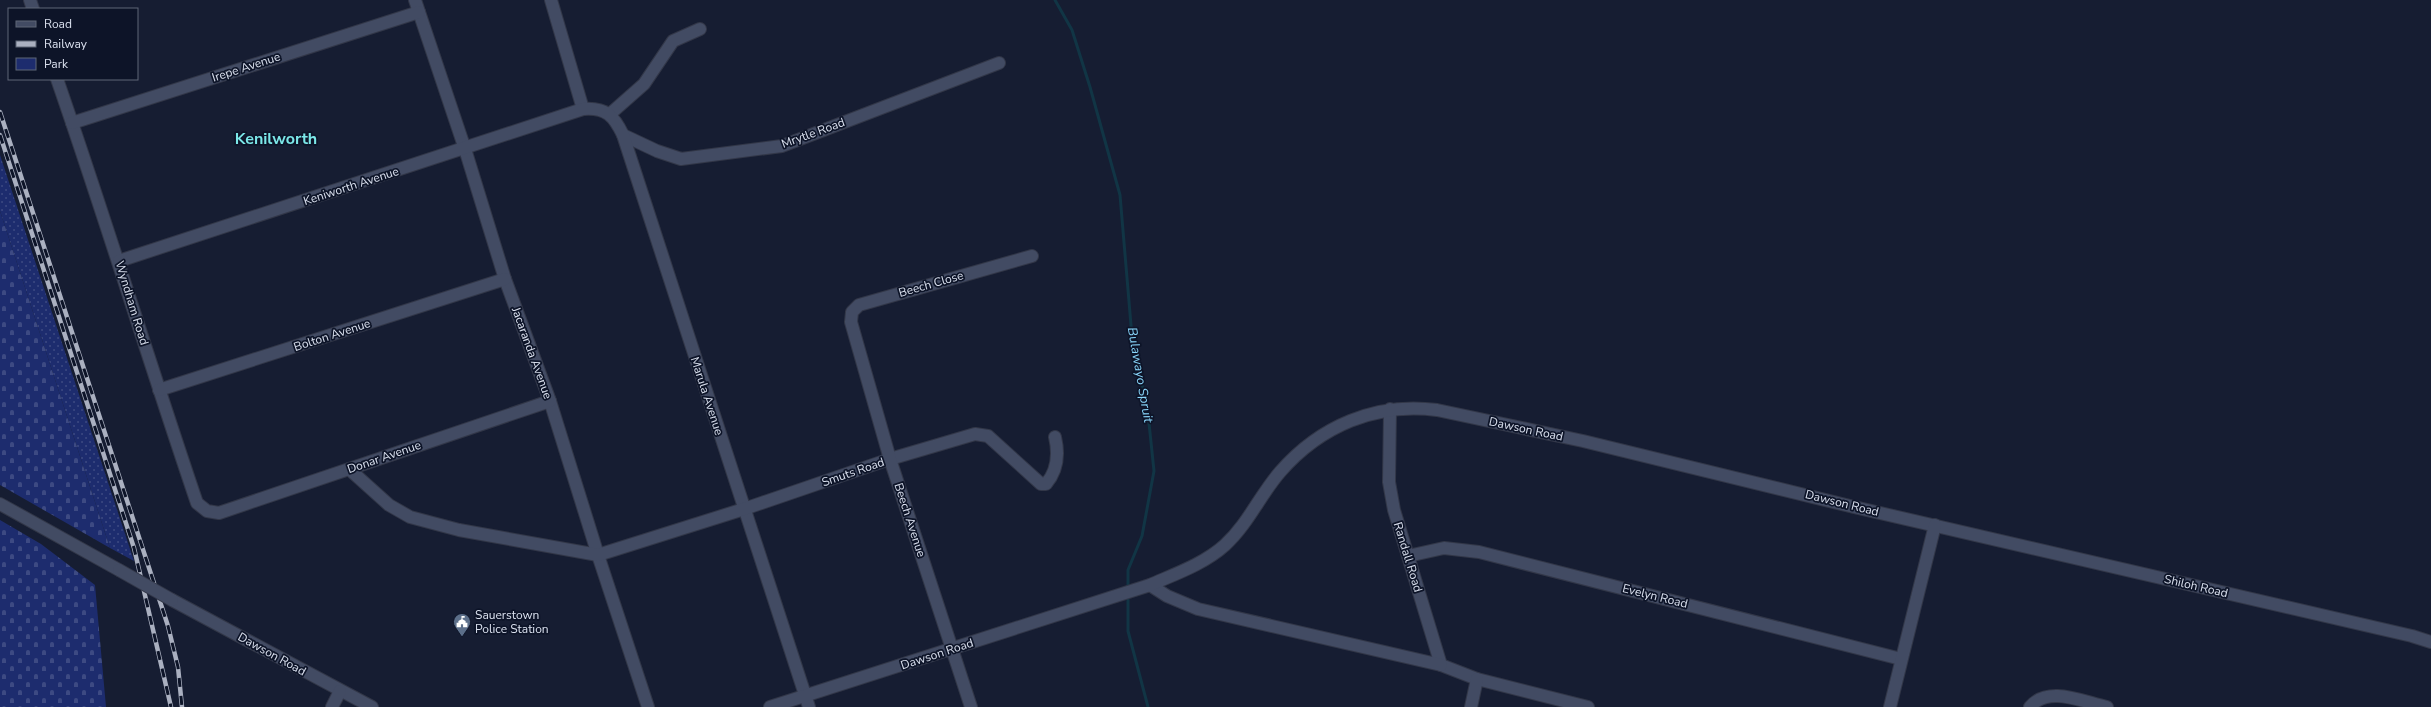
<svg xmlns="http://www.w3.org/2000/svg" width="2431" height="707" viewBox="0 0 2431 707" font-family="'Nunito Sans',sans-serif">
<defs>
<pattern id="green-dots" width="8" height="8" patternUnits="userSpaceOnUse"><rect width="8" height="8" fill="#1d2c6e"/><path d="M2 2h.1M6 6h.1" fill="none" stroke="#3d4a83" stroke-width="1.8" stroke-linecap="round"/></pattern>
<pattern id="cemetery-stones" width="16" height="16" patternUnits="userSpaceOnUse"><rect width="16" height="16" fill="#1d2c6e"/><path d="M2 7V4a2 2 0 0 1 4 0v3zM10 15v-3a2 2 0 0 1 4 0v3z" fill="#3d4a83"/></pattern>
</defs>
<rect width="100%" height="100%" fill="#161d32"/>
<path fill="url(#green-dots)" d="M0,155L134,561L110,548L0,211Z"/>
<g fill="url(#cemetery-stones)">
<path d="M0,211L110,548L0,485Z"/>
<path d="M0,520L41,544L95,585L106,707H0Z"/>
</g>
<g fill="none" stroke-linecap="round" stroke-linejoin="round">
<g stroke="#113545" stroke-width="3">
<path d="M1055,0L1072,30L1090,87L1120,195L1133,349L1147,404L1154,471L1142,536L1128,570V588"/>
<path d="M1128,596V631L1148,707"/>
</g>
<defs>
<g id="minor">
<path d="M30,0L33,9"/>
<path d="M415,0L465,149L505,279L550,401L598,555L648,707"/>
<path d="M551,0L583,109"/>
<path d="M57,79C106,220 149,362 197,503L207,511L219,513L550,401"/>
<path d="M610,114L644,84L673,41L700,29"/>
<path d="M72,123L419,12"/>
<path d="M623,135L657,151L681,159L782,146L999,63"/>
<path d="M119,261L583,109C606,107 614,116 623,135L809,707"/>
<path d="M159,390L505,279"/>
<path d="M1390,409L1389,482L1394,510L1441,665L1477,679L1588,707"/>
<path d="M349,469L389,505L410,517L459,530L598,555L744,509L890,459L975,434L988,436L1041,484H1046C1058,470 1059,454 1055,437"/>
<path d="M0,504L119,570"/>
<path d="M1408,556L1444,548L1479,552L1901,659"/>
<path d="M1150,585L1167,596L1198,609L1441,665"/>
<path d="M172,600L372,707"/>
<path d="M332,707L340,691"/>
<path d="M770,707L1150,585C1175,574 1204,564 1225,545C1248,524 1260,495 1280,472C1320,426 1376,402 1437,410L1583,441L1854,507L2412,636L2431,642"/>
<path d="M971,707L890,459L851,322L852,312L859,305L1032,256"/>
<path d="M1471,707L1477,679"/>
<path d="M1890,707L1935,525"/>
<path d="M2030,707C2048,685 2083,702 2107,707"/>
</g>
</defs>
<use href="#minor" stroke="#323748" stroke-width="14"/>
<use href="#minor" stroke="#424b63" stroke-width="12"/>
<defs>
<g id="rail">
<path d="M0,112L168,626L178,667L182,707"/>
<path d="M0,135L134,548L171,707"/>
</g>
</defs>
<use href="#rail" stroke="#aab0c0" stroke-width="4.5"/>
<use href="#rail" stroke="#0d1428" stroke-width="3" stroke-dasharray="9" stroke-linecap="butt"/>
<defs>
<path id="minor-bridge" d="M119,570L172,600"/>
</defs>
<use href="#minor-bridge" stroke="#323748" stroke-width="14" stroke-linecap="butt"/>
<use href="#minor-bridge" stroke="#424b63" stroke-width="12"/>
</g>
<defs>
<symbol id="civic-pin" viewBox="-11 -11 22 30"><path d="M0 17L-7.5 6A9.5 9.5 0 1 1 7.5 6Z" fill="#5c6f8a" stroke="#0d1428"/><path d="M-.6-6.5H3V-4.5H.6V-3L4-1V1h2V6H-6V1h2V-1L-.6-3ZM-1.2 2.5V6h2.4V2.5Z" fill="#fff"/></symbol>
</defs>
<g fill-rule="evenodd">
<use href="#civic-pin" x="452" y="612" width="20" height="27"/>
</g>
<g text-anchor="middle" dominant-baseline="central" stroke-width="3.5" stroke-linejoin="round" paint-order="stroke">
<g font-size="12" fill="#dae0ee" stroke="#0d1428">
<text transform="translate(246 67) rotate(-18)">Irepe Avenue</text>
<text transform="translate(813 133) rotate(-20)">Mrytle Road</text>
<text transform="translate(351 186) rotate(-18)">Keniworth Avenue</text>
<text transform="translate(931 284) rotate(-16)">Beech Close</text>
<text transform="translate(132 303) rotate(73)">Wyndham Road</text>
<text transform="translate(332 335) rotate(-18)">Bolton Avenue</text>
<text transform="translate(532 353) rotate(70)">Jacaranda Avenue</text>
<text transform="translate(707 396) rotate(72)">Marula Avenue</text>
<text transform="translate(1526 429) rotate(12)">Dawson Road</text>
<text transform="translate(384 457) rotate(-19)">Donar Avenue</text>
<text transform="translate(853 472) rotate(-19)">Smuts Road</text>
<text transform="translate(1842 503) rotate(14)">Dawson Road</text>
<text transform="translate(910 520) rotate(72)">Beech Avenue</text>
<text transform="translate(1408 557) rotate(73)">Randall Road</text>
<text transform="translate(2196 586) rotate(13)">Shiloh Road</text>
<text transform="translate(1655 596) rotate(14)">Evelyn Road</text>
<text transform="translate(272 654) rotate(29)">Dawson Road</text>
<text transform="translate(937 654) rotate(-18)">Dawson Road</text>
</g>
<g font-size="12" fill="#dae0ee" stroke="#0d1428" text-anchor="start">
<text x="475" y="615">Sauerstown<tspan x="475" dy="14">Police Station</tspan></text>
</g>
<g font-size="13" font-style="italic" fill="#8ad7fc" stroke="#0d1428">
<text transform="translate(1140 375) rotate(80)">Bulawayo Spruit</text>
</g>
<g font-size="16" font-weight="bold" fill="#7ce8e9" stroke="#0d1428">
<text x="276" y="139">Kenilworth</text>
</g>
</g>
<rect x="8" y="8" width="130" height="72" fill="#0d1428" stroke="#5f6677"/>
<rect x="16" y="21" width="20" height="6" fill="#424b63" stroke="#5f6677"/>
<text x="44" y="28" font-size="12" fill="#dae0ee">Road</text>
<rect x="16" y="41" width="20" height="6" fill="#aab0c0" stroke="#5f6677"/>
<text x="44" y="48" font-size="12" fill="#dae0ee">Railway</text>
<rect x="16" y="58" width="20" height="12" fill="#1d2c6e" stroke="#5f6677"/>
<text x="44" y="68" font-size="12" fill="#dae0ee">Park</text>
</svg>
